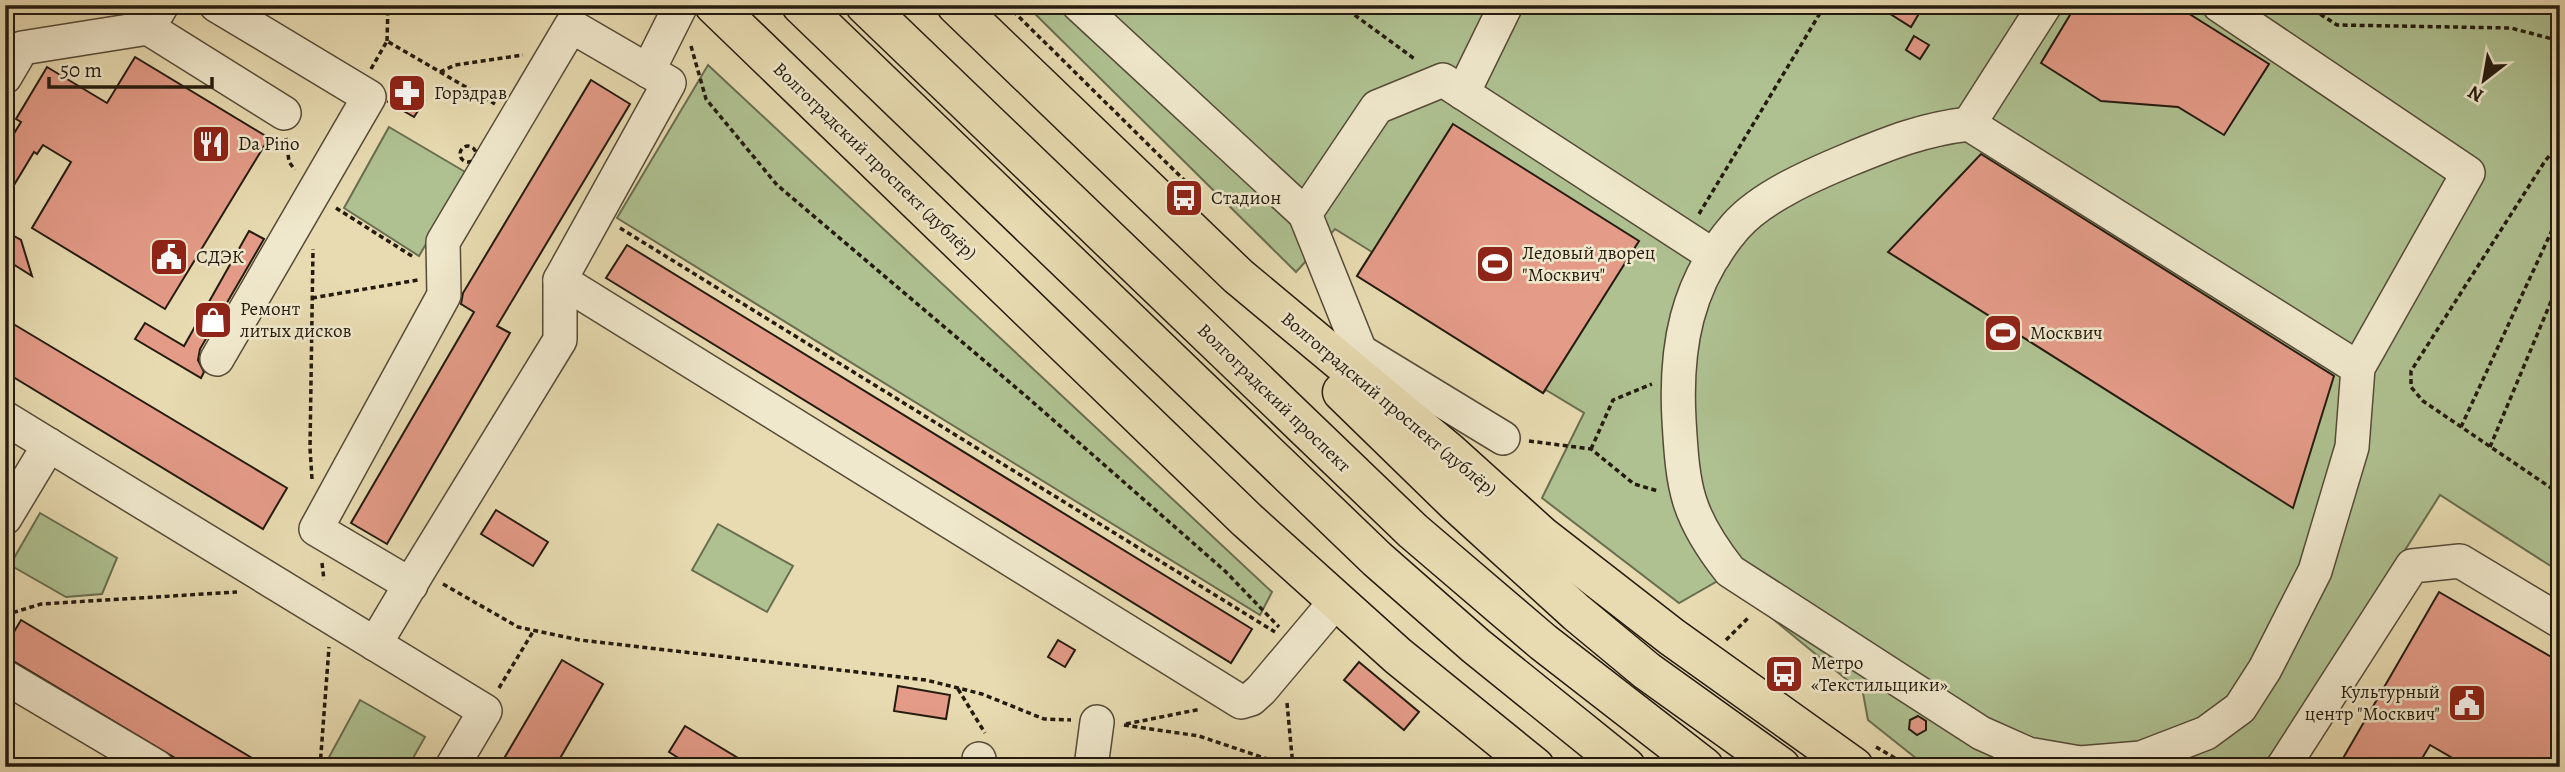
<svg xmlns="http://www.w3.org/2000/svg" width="2565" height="772" viewBox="0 0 2565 772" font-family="Alegreya,serif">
<rect width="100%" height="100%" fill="#e8dbb1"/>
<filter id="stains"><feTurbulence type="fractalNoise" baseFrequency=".00286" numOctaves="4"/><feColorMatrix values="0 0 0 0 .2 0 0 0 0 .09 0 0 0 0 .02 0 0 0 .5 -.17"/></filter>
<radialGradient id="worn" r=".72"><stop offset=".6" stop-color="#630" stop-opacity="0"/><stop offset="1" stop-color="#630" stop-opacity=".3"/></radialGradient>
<g fill="#afc191" stroke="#6a6e50" stroke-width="2">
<path d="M1026,5H2560V572L2440,495L2267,767H1927L1868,720L1863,693L1723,578L1679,603L1542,498L1584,413L1546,390L1543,393L1357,276L1372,252L1335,229L1296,272Z"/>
<path d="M708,65L1272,592L1260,615L617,218Z"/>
<path d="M389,127L467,173L419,256L344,208Z"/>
<path d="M40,513L117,558L102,594L66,597L10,565Z"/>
<path d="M718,524L793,566L767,612L692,570Z"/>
<path d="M360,700L425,737L408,767H342L328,759Z"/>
</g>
<g fill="#e49b88" stroke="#241b0f" stroke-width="2">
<path d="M1876,5H1924L1911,27Z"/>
<path d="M2076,5H2175L2269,64L2224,135L2178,107L2101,101L2041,63Z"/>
<path d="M1914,36L1929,45L1920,59L1906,50Z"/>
<path d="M135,57L269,138L165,309L32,228L71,162L43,145L37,154L34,152L5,200V148L21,122L16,119L47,67L107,103Z"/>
<path d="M591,80L630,104L497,326L510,333L387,544L351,523L474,312L461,304L463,293Z"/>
<path d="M398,84L425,100L414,117L388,102Z"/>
<path d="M1453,124L1639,241L1543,393L1357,276Z"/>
<path d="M1981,154L2334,376L2293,508L1888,252Z"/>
<path d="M5,231L21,240L32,276L5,259Z"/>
<path d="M249,231L264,239L200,349L198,360L204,372L201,378L135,339L145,323L184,346Z"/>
<path d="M627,245L1252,629L1231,663L606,278Z"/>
<path d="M5,319L287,488L263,529L5,372Z"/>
<path d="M496,510L548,542L533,566L481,534Z"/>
<path d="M2439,592L2560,662V767H2468L2430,745L2417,767H2338Z"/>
<path d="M21,620L267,767H190L5,656V647Z"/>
<path d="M1058,640L1075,650L1065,667L1048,657Z"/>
<path d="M562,660L603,684L555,767H499Z"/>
<path d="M1359,662L1419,712L1404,730L1344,680Z"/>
<path d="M898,686L950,695L946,719L894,711Z"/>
<path d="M1918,716L1926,721V730L1917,735L1909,729L1910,720Z"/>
<path d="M685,726L753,767H693L669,752Z"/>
</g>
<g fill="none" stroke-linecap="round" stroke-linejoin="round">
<defs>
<g id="minor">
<path d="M162,5L148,28L284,113"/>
<path d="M216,5L369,97L217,359"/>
<path d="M1079,5L1305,214"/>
<path d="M2219,5L2468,173L2358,368L2352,447L2315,571L2265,669L2240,708L2206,733L2141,758L2080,763L2028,754L1981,733L1730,571C1686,515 1683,489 1679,420C1675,348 1686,284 1735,227C1761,197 1812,175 1848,160C1889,143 1924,129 1969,124L2358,368"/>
<path d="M648,71L681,5"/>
<path d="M5,77L22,48L148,28"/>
<path d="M1463,93L1506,5"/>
<path d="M1969,124L2045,5"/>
<path d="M560,280L1241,702L1251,699L1261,690L1336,601"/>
<path d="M1360,351L1305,214L1377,107L1443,80L1714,256"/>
<path d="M1347,368L1360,351L1503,438"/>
<path d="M5,418L49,445"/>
<path d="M5,518L49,445L485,711L452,767"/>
<path d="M375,644L419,570L560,340V280L669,83L571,26L443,242L444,295L316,529L411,585"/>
<path d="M5,677L157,767"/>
<path d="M978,767L979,759"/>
<path d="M1091,767L1097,722"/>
<path d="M2283,767L2412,566L2460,561L2560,621"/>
</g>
<g id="major">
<path d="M714,5L1247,520L1398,656L1535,767"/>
<path d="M801,5L1377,559L1476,646L1626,767"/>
<path d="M865,5L1413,531L1543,642L1704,767"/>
<path d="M956,5L1238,276L1449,452L1542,536L1672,637L1854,767"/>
<path d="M1342,392L1456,503L1577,613L1647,671L1781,767"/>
</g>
</defs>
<use href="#minor" stroke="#554b38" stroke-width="36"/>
<use href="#major" stroke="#241b0f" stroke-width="41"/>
<g stroke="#241b0f" stroke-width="3.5" stroke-dasharray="5 3.5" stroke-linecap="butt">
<path d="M1007,5L1186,182"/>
<path d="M1341,5L1416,60"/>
<path d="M2306,5L2337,25L2511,28L2560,41"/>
<path d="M387,41L388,5"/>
<path d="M691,46L706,99L777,185L1027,397L1225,571L1279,627"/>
<path d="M371,69L387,41L495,104"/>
<path d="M440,72L455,65L523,55"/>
<path d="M286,138L289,162L295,170"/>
<path d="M2560,143L2545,161L2411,371V387L2423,401L2560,494"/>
<circle cx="468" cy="154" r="8"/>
<path d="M336,208L415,258"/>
<path d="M1699,214L1825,5"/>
<path d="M620,228L1275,632"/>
<path d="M312,298L418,280"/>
<path d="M2461,427L2560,213"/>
<path d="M1529,441L1591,449L1634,484L1658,491"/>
<path d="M2490,447L2560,280"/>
<path d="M1591,449L1613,400L1652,384"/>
<path d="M312,479L310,448L313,249"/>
<path d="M322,563L324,580"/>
<path d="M443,584L518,627L580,640L926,680L982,694L1044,719L1071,720"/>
<path d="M5,615L41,604L237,592"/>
<path d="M1726,640L1750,616"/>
<path d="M499,688L534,630"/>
<path d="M958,689L985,733"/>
<path d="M1287,703L1293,767"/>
<path d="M1126,724L1201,709"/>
<path d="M1124,725L1199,736L1291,767"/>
<path d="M1876,747L1910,767"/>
<path d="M1005,764L1019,767"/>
<path d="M320,767L329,647"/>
</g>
<use href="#minor" stroke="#f0e8cc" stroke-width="33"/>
<use href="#major" stroke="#e8dbb1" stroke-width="38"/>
</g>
<defs>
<symbol id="pharmacy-square" viewBox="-11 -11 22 22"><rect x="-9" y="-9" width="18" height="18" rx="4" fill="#8f2418" stroke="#f0e8cc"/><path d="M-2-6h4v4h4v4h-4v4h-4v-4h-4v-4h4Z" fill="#fff"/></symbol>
<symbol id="restaurant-square" viewBox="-11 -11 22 22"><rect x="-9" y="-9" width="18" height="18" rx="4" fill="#8f2418" stroke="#f0e8cc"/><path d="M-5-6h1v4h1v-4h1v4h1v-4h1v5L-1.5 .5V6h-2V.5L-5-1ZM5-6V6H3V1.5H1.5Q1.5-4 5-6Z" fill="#fff"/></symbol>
<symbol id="bus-square" viewBox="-11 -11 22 22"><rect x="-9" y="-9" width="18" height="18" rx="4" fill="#8f2418" stroke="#f0e8cc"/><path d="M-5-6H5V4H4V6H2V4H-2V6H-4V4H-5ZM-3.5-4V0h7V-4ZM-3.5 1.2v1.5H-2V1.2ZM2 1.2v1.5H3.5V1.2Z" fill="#fff"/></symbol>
<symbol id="civic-square" viewBox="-11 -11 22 22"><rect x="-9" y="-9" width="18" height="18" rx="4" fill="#8f2418" stroke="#f0e8cc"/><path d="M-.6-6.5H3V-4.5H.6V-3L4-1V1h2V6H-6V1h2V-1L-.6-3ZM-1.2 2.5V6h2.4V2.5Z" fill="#fff"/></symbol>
<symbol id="stadium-square" viewBox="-11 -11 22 22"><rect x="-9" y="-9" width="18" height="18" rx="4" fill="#8f2418" stroke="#f0e8cc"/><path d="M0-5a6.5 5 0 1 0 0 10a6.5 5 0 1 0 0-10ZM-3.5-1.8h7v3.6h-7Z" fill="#fff"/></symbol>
<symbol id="shop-square" viewBox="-11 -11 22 22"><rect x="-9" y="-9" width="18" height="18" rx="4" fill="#8f2418" stroke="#f0e8cc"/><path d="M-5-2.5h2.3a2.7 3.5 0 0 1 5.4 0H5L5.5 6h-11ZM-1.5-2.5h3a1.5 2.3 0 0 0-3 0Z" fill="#fff"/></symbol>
</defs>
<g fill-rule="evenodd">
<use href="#pharmacy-square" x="385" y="71" width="44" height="44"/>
<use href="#restaurant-square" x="189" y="122" width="44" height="44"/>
<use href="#bus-square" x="1162" y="176" width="44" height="44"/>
<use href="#civic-square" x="147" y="235" width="44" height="44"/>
<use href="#stadium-square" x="1473" y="242" width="44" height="44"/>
<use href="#shop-square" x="191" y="298" width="44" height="44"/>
<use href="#stadium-square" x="1981" y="311" width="44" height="44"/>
<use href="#bus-square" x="1762" y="652" width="44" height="44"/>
<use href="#civic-square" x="2445" y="681" width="44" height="44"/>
</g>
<g text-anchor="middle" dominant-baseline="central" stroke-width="5" stroke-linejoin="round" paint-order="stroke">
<g font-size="19" fill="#241b0f" stroke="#f0e8cc" text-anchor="start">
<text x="434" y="93">Горздрав</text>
<text x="238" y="144">Da Pino</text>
<text x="1211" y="198">Стадион</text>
<text x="1522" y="253">Ледовый дворец<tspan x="1522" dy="22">"Москвич"</tspan></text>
<text x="196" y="257">СДЭК</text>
<text x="240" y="309">Ремонт<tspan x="240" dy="22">литых дисков</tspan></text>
<text x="2030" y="333">Москвич</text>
<text x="1811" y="663">Метро<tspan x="1811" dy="22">«Текстильщики»</tspan></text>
<text x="2440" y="692" text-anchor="end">Культурный<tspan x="2440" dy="22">центр "Москвич"</tspan></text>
</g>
<g font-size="19" fill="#241b0f" stroke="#f0e8cc">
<text transform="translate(875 161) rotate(44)">Волгоградский проспект (дублёр)</text>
<text transform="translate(1274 398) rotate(44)">Волгоградский проспект</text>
<text transform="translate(1389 404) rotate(40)">Волгоградский проспект (дублёр)</text>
</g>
</g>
<rect width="2565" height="772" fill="none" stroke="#e8dbb1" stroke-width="28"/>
<rect x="7" y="7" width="2551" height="758" fill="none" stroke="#241b0f" stroke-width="3.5"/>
<rect x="14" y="14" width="2537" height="744" fill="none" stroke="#241b0f" stroke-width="2"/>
<g transform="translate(2484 80) rotate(211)" stroke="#f0e8cc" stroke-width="5" paint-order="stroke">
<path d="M0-5L12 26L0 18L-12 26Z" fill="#241b0f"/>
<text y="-10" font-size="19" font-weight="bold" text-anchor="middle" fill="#241b0f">N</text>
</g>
<path d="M49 77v10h163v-10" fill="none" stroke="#241b0f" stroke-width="3.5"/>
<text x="60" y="77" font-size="21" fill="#241b0f" stroke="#f0e8cc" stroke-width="5" paint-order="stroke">50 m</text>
<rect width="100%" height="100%" filter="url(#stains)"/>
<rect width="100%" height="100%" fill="url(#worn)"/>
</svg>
